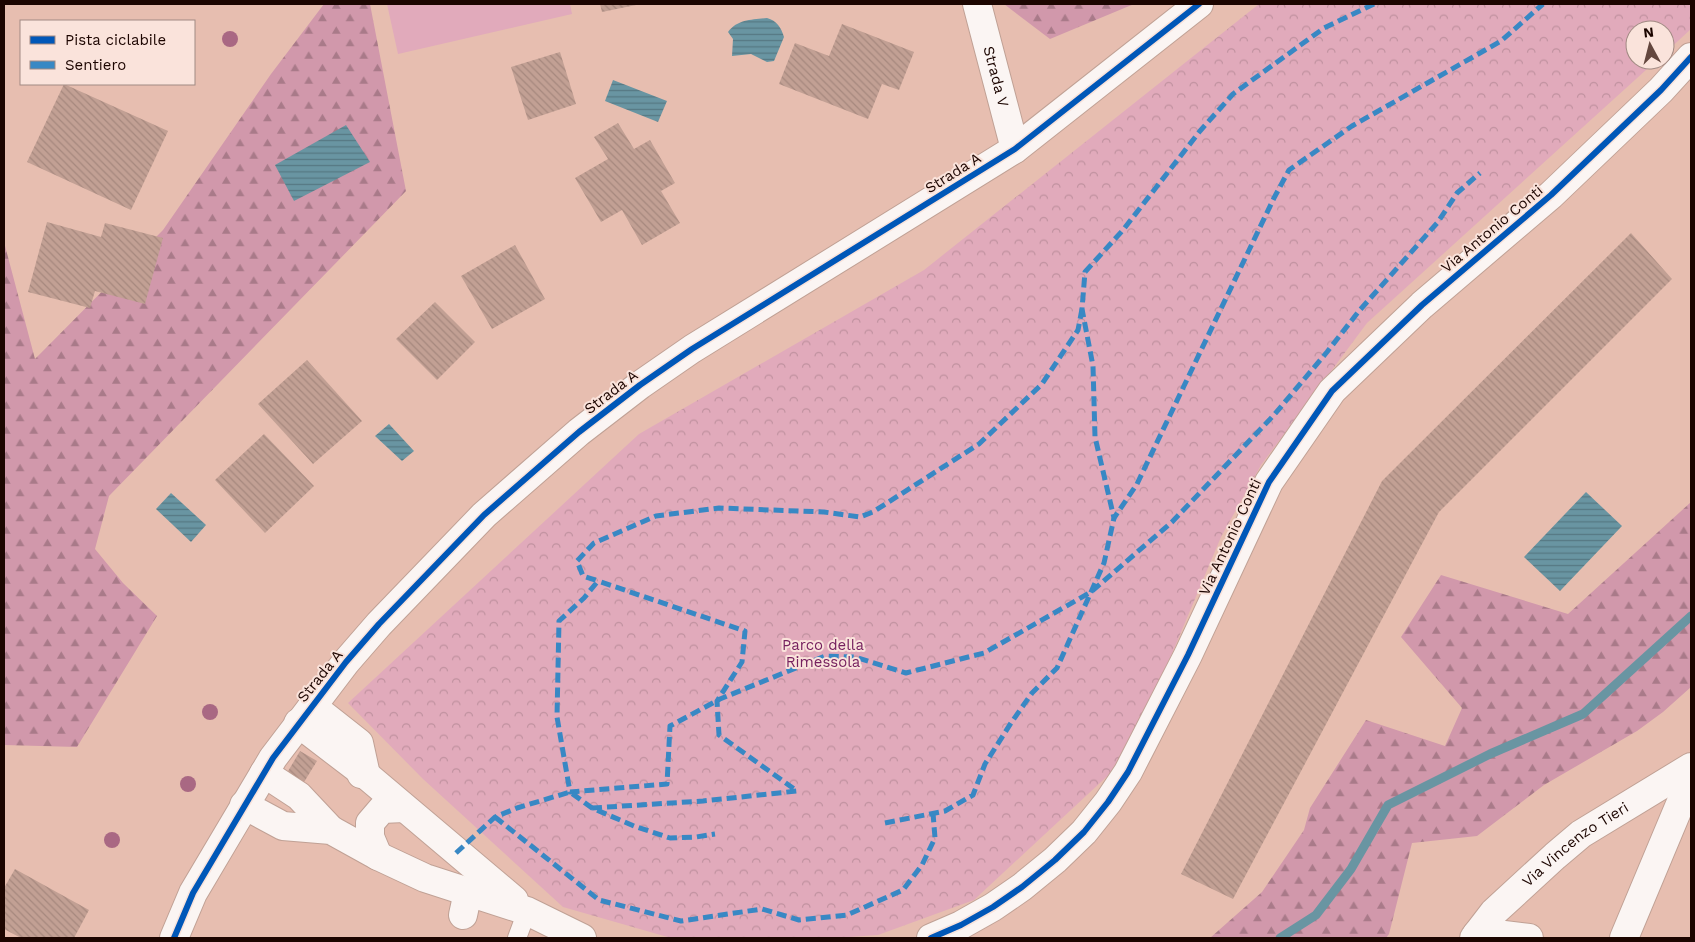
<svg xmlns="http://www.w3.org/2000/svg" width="1695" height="942" viewBox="0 0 1695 942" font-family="'Work Sans',sans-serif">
<defs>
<pattern id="forest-firs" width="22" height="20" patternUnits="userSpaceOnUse" patternTransform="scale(1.25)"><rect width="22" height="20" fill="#d198ab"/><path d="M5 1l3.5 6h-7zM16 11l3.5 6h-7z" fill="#a97a89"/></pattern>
<pattern id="park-crowns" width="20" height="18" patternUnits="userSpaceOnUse" patternTransform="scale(1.25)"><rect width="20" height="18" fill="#e1aabb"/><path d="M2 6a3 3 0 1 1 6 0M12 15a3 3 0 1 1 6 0" fill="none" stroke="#c0919f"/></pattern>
<pattern id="water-rules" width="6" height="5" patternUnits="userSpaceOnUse" patternTransform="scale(1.25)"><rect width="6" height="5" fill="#6995a2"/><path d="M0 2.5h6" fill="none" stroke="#567882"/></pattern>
<pattern id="building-back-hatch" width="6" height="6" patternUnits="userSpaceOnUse" patternTransform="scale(1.25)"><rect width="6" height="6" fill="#c2a094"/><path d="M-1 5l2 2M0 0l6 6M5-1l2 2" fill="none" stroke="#a6887e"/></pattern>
</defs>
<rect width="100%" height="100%" fill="#e7beb0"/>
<path fill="#e1aabb" d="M387,4H570L572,14L398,54Z"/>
<g fill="url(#forest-firs)">
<path d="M324,4H370L406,191L109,496L95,549L123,583L157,616L77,747L4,745V242L35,359L163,230L271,74Z"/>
<path d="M1004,4H1134L1050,39Z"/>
<path d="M1691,502V687L1663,712L1637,731L1544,785L1477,836L1412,843L1389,934L1386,938H1210L1262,892L1304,830L1310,808L1366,720L1445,746L1462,708L1401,637L1441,575L1568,614Z"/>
</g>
<path fill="url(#park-crowns)" d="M1259,4H1691V29L1665,53V30H1635V60H1657L1367,323L1261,465L1221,537L1129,756L974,900L878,935L835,938H671L563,907L423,779L348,703L639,434L924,270Z"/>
<g fill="url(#water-rules)">
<path d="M767,18C777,21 781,27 784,37L774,61L767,62L751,54L732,56L733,39L728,32C738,19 752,20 767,18Z"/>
<path d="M613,80L667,101L658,122L605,101Z"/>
<path d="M346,125L370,162L294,201L275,165Z"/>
<path d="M389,424L414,451L402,461L375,436Z"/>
<path d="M1586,492L1622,526L1560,591L1524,557Z"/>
<path d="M171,493L206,525L191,542L156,509Z"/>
</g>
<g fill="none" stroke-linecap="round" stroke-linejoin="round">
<path stroke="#6995a2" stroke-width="9" d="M1280,938L1316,915L1351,869L1388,805L1490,754L1583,714L1691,616"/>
</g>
<g fill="url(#building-back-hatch)">
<path d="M600,4H636V5L602,12Z"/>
<path d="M842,24L914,52L899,90L882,84L868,119L779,84L795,43L829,56Z"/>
<path d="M560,52L576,104L528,120L511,67Z"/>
<path d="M64,84L168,131L131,210L27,162Z"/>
<path d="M618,123L634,149L650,140L675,183L661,191L680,223L642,245L622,210L601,222L575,178L608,159L594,137Z"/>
<path d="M47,222L101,237L105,223L163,238L145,304L95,291L90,308L28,292Z"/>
<path d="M1631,233L1672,279L1439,512L1233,899L1181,874L1382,481Z"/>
<path d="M515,245L545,299L492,329L461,276Z"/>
<path d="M435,302L475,342L437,380L396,339Z"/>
<path d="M307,360L362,421L313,464L258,404Z"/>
<path d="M264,434L314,486L265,533L215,480Z"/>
<path d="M300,751L317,761L301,787L284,778Z"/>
<path d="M15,869L89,910L74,938H21L4,929V888Z"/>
</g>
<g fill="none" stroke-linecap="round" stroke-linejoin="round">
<defs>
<path id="service" d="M517,938L527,911"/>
<g id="minor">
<path id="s1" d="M977,4L1015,149"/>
<path d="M312,706L359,743L366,775L361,774"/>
<path d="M298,723L366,775L514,900"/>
<path d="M264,773L299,796L331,830"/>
<path d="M244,805L283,826L331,830L378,856L425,878L527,911L582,938"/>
<path d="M378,856L370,837V823L382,809L404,808"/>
<path d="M463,915L468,892"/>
<path d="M1477,934L1504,935L1529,938"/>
<path d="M174,938L193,893L273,758L346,662L379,624L484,515L579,432L640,385L692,349L1015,149L1199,4"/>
<path d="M931,938L961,925L993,907L1022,887L1055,860L1084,832L1108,802L1128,772L1188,655L1269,482L1332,391L1422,305L1551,195L1661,90L1691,57"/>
<path d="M1624,938L1691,778"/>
</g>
<g id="tertiary">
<path id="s2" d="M1474,938L1494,912L1555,856L1581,834L1691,767"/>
</g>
</defs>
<use href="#service" stroke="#c0a195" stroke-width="20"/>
<use href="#minor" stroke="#c0a195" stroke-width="30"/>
<use href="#tertiary" stroke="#c0a195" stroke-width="30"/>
<use href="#service" stroke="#fbf5f3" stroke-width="18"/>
<use href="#minor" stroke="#fbf5f3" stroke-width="28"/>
<use href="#tertiary" stroke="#fbf5f3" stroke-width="28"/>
<g stroke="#3888c4" stroke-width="5" stroke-dasharray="10 5" stroke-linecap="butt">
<path d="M1374,4L1324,28L1233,94L1200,131L1123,230L1085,272L1082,309L1093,366L1095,437L1114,518L1137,484L1274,198L1289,170L1352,126L1501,41L1543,4"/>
<path d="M1082,309L1078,330L1042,384L979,444L873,512L860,517L824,512L719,508L656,516L594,543L577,561L583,576L598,581L584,598L559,621L557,717L570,792L667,784L670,726L720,699L825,656L855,657L906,673L984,653L1091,592L1172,522L1274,415L1327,352L1359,311L1438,222L1457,193L1480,173"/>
<path d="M592,808L703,801L797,791L719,735L717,701L742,662L745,631L598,581"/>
<path d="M495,817L599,900L681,921L762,909L799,920L847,915L903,890L922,865L935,838L933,813"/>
<path d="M885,823L945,811L973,795L985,764L1011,723L1032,693L1057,668L1104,563L1114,518"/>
<path d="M456,853L495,817L517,808L570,792L592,808L634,826L670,838L696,837L715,834"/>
</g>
<defs>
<g id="cycleway">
<path d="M174,938L193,893L273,758L346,662L379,624L484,515L579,432L640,385L692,349L1015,149L1199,4"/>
<path d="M931,938L961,925L993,907L1022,887L1055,860L1084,832L1108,802L1128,772L1188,655L1269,482L1332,391L1422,305L1551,195L1661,90L1691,57"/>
</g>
</defs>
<use href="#cycleway" stroke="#fae3db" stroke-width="9"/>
<use href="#cycleway" stroke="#0057b8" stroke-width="6"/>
</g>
<g fill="#a96883">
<circle cx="230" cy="39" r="8"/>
<circle cx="210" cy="712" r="8"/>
<circle cx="188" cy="784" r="8"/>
<circle cx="112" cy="840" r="8"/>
</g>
<g text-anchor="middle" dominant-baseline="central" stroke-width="4" stroke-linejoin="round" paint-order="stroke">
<g font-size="15" fill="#1c0500" stroke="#fae3db">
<text stroke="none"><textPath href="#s1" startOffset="75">Strada V</textPath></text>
<text transform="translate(953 173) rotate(-32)">Strada A</text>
<text transform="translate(1492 229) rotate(-40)">Via Antonio Conti</text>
<text transform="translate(611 392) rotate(-37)">Strada A</text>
<text transform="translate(1230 537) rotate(-65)">Via Antonio Conti</text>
<text transform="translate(320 676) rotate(-51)">Strada A</text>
<text stroke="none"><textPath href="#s2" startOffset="139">Via Vincenzo Tieri</textPath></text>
</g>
<g font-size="15" fill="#76215f" stroke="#fae3db">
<text x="823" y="645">Parco della<tspan x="823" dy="17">Rimessola</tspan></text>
</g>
</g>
<rect width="1695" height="942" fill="none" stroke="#1c0500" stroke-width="10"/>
<rect x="20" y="20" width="175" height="65" fill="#fae3db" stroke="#a18a83"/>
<rect x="30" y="36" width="25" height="8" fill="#0057b8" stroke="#a18a83"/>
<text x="65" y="45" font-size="15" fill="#1c0500">Pista ciclabile</text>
<rect x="30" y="61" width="25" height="8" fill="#3888c4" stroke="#a18a83"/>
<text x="65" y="70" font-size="15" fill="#1c0500">Sentiero</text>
<g transform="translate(1650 45) rotate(353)"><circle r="24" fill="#fae3db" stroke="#a18a83"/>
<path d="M0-4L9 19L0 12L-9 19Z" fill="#63463e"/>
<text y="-8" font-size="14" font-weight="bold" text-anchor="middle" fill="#1c0500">N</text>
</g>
</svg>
